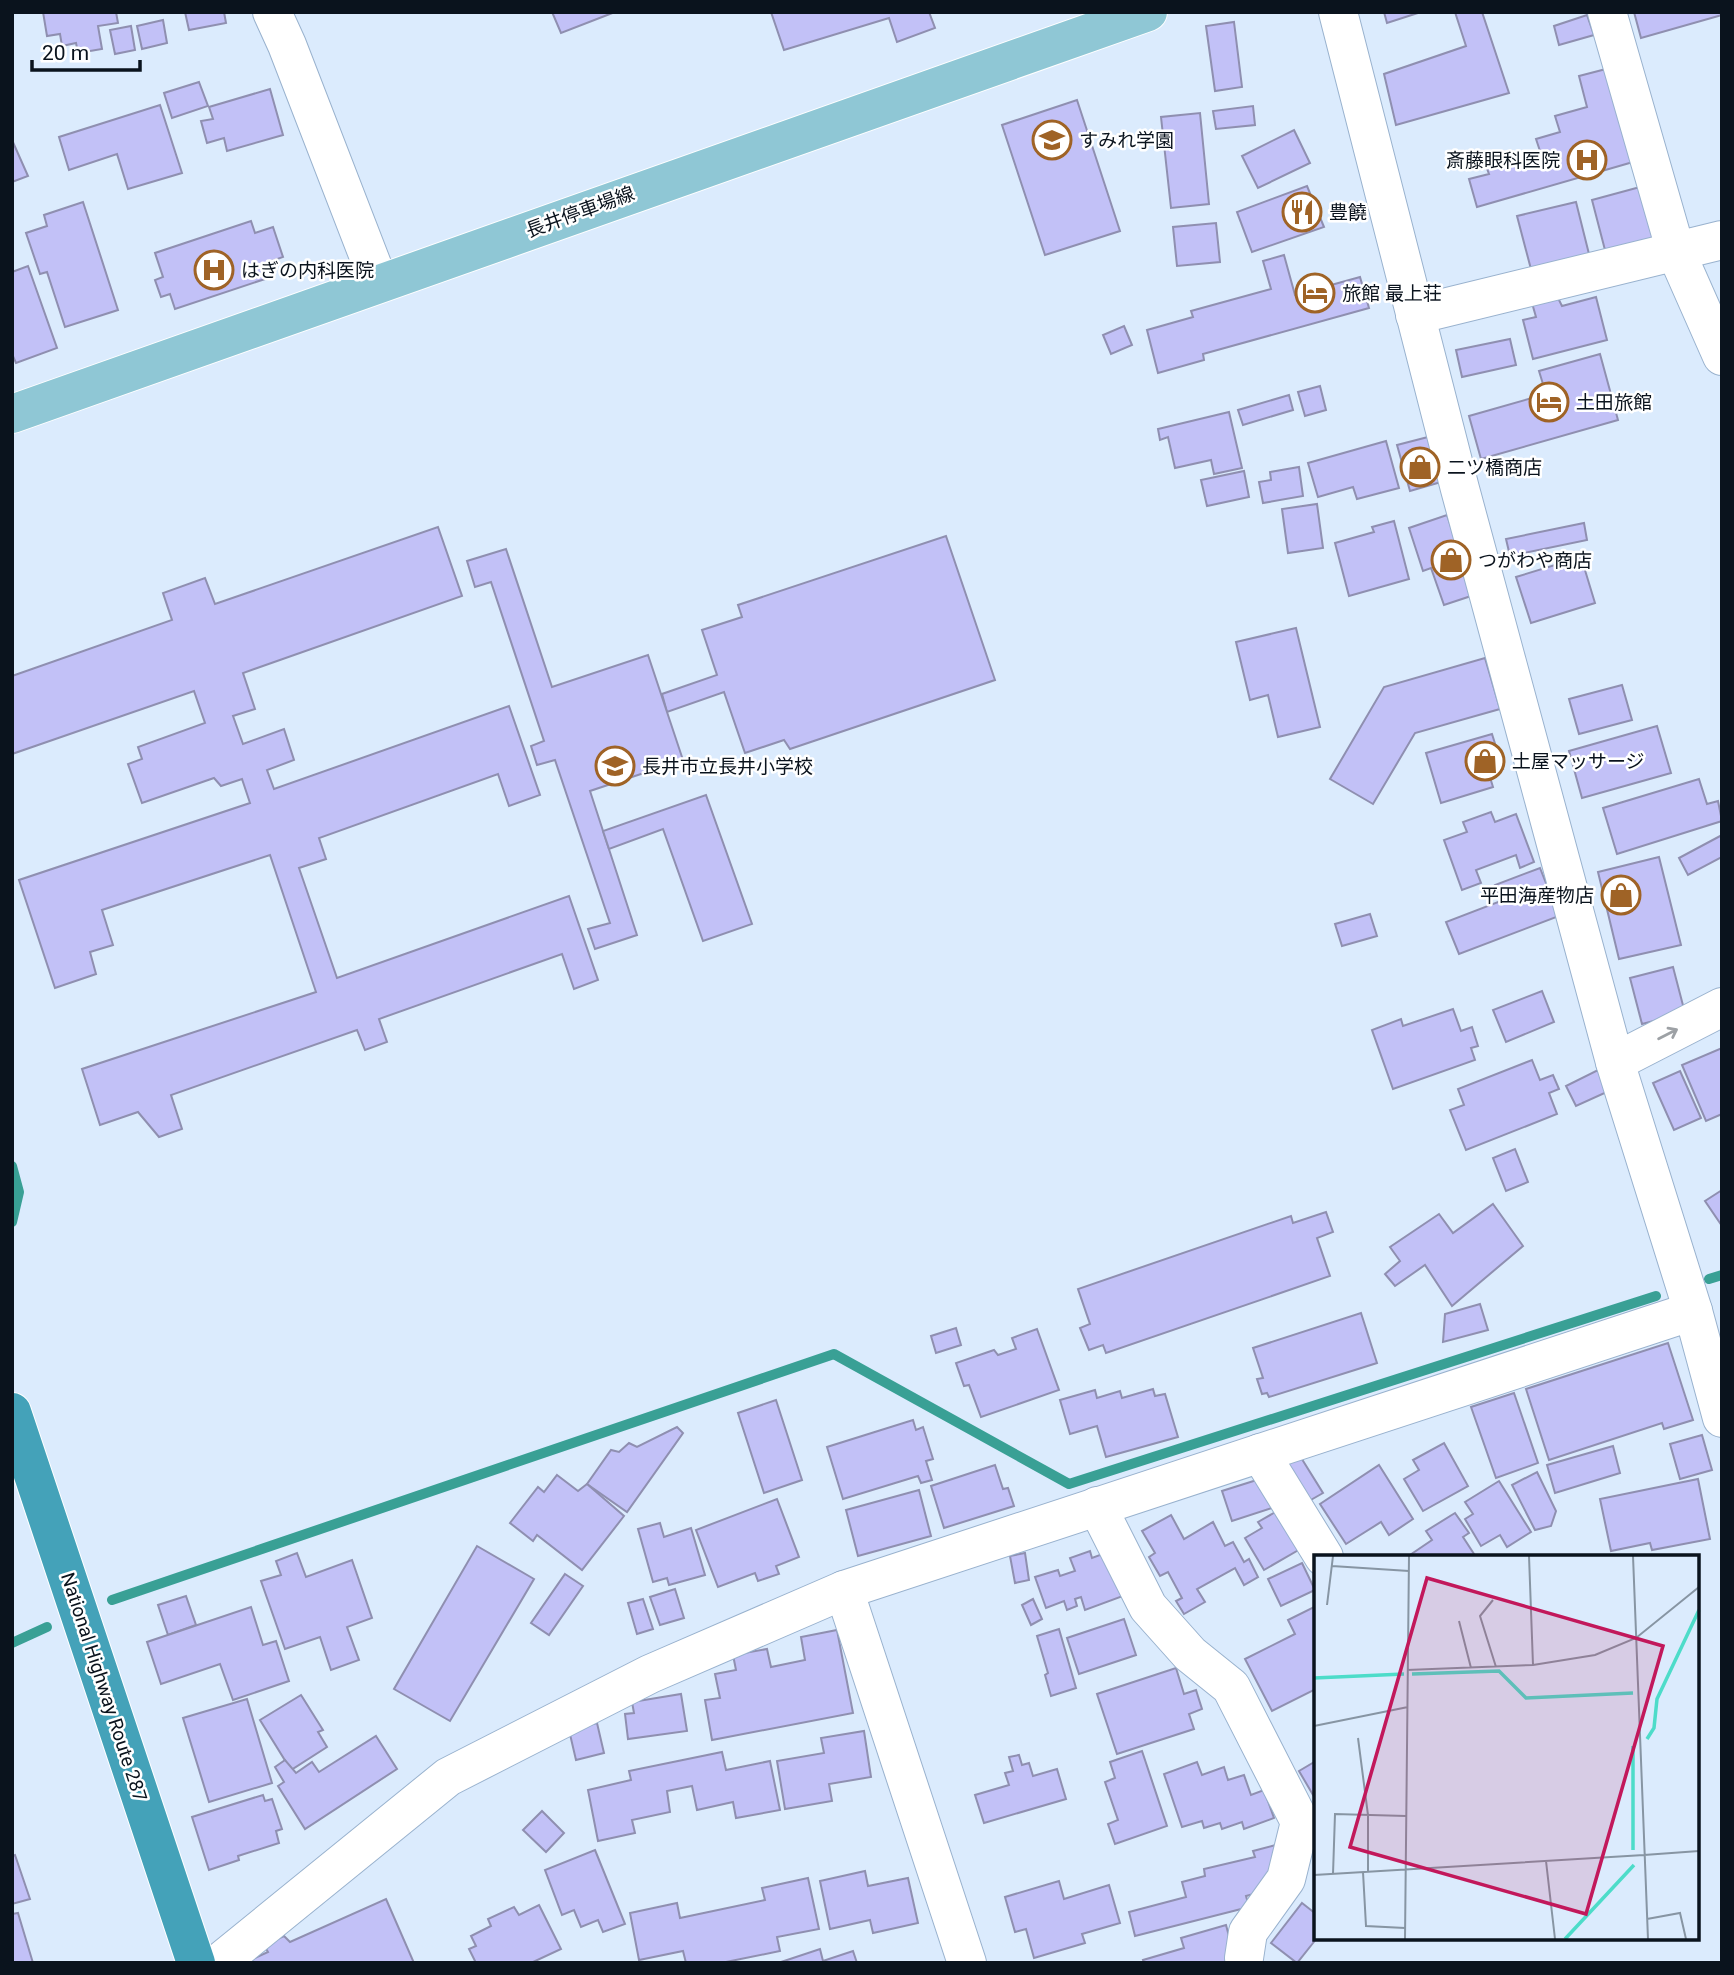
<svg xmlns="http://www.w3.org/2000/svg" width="1734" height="1975" viewBox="0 0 1734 1975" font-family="Roboto,'Noto Sans JP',sans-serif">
<rect width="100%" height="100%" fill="#dbebfd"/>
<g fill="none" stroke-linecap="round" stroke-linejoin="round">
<g stroke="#39a095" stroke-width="10">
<path d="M12,1166L19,1192L12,1222"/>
<path d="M1709,1279L1722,1275"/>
<path d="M112,1600L834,1354L1069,1484L1656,1296"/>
<path d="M12,1643L47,1627"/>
</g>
</g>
<g fill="#c2c1f7" stroke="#8f8fb0" stroke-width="2">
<path d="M43,12H116L118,23L98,26L102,49L78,53L76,43L62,46L60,34L47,36Z"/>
<path d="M185,12H224L226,23L189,30Z"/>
<path d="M552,12H615L561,33Z"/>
<path d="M771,12H929L935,28L897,42L889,18L784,50Z"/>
<path d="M1384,12H1421L1387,23Z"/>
<path d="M1455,12H1482L1509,93L1396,125L1384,74L1466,46Z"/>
<path d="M1634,12H1722V15L1641,38Z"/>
<path d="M1587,15L1594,35L1559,45L1554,26Z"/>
<path d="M163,20L167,43L142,49L137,26Z"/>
<path d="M1234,22L1242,87L1215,91L1206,26Z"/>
<path d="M131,26L135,50L115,54L110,30Z"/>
<path d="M1606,69L1633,162L1477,207L1469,179L1489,174L1486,166L1540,151L1536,139L1560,132L1555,116L1587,107L1579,76Z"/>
<path d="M199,82L208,106L172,118L164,93Z"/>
<path d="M270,89L283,135L227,151L224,138L207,143L201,121L213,119L209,107Z"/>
<path d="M1077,100L1120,231L1045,255L1002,125Z"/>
<path d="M160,105L182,173L128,189L117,154L69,170L59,137Z"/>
<path d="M1253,106L1255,125L1216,129L1213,111Z"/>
<path d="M1200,113L1209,204L1171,208L1161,117Z"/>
<path d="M1294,130L1310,163L1258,188L1242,156Z"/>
<path d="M12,140L28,176L12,182Z"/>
<path d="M1307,186L1324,227L1252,252L1237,212Z"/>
<path d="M1640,187L1653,238L1605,250L1592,200Z"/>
<path d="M83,202L118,310L65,327L47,272L40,274L26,233L47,226L44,215Z"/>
<path d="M1576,202L1590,258L1532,273L1517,216Z"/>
<path d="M251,221L255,233L273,227L283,257L266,263L271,277L175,309L170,294L161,297L155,280L163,277L155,253Z"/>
<path d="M1216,223L1220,262L1177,266L1173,227Z"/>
<path d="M1284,255L1295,295L1360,277L1369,308L1203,354L1204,360L1158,373L1147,330L1193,317L1191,311L1271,289L1263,261Z"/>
<path d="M28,266L57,348L16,363L12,354V272Z"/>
<path d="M1557,296L1562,306L1596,297L1607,340L1533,359L1523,320L1536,317L1532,303Z"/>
<path d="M1124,326L1132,345L1111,354L1103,335Z"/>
<path d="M1510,339L1516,365L1462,377L1456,350Z"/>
<path d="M1600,354L1618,420L1481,459L1469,416L1546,394L1539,371Z"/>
<path d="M1320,386L1326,410L1305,416L1298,392Z"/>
<path d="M1289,395L1293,410L1243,425L1238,410Z"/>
<path d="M1229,412L1242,468L1214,474L1211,460L1175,468L1168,437L1160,440L1158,429Z"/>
<path d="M1428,437L1441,482L1410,491L1397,445Z"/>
<path d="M1386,441L1399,488L1357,499L1353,487L1318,497L1308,463Z"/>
<path d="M1299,467L1303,496L1263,503L1259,482L1271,480L1270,472Z"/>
<path d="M1244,471L1249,497L1207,506L1201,480Z"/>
<path d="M1317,504L1323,548L1288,553L1282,509Z"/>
<path d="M1447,515L1474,595L1444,605L1431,568L1423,571L1409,528Z"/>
<path d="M1394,521L1409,579L1349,596L1335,543L1374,532L1372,527Z"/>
<path d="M1584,523L1587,540L1510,556L1506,539Z"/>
<path d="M438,527L462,596L243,673L255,709L233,716L243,744L284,729L294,760L267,770L274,789L509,706L540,795L509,806L498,774L319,838L326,859L299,868L337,978L569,896L598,980L574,989L562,954L379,1019L387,1042L365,1050L357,1030L171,1095L182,1129L159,1137L138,1112L100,1125L82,1069L316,992L270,855L102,910L113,945L90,952L96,974L55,988L19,880L250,803L242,779L221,786L214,778L142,803L128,764L142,759L138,747L205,723L194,691L12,754V676L172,620L163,593L205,578L215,604Z"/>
<path d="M946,536L995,680L790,749L784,740L745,753L724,692L667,712L662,694L717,675L702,630L742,617L738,605Z"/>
<path d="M506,549L552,687L648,655L683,760L590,791L637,935L595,949L588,929L610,923L555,760L537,765L531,746L544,741L491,582L475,587L467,561Z"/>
<path d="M1581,557L1595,603L1531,623L1516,577Z"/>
<path d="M1296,628L1320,727L1278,737L1268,695L1250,700L1236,642Z"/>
<path d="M1485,658L1500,709L1415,733L1373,804L1330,779L1384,687Z"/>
<path d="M1622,685L1632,720L1579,734L1569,699Z"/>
<path d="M1657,726L1671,773L1582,798L1569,751Z"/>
<path d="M1492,734L1503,769L1489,774L1493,787L1441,803L1426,753Z"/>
<path d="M1699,779L1707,804L1718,801L1722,821L1617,854L1603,808Z"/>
<path d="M706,795L752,924L703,941L663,829L609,849L603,831Z"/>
<path d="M1491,812L1495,822L1516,814L1534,862L1520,868L1516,855L1476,870L1481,883L1462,890L1444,840L1467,832L1463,822Z"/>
<path d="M1722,835V857L1688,875L1679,858Z"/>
<path d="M1659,857L1681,945L1619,959L1598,872Z"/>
<path d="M1540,868L1559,916L1459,954L1446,922L1501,901L1495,885Z"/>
<path d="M1370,914L1377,936L1342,946L1335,924Z"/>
<path d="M1673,967L1685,1013L1642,1024L1630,978Z"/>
<path d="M1542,991L1554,1022L1506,1042L1493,1010Z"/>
<path d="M1453,1009L1461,1031L1472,1027L1478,1046L1471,1048L1475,1060L1393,1089L1372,1030L1401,1019L1403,1026Z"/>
<path d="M1722,1048V1114L1706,1121L1682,1065Z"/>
<path d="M1532,1060L1540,1080L1553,1075L1559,1089L1549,1093L1557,1114L1466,1150L1450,1110L1464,1105L1458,1089Z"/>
<path d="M1598,1070L1609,1091L1576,1106L1566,1086Z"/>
<path d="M1680,1071L1701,1118L1674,1130L1653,1083Z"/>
<path d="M1515,1149L1528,1182L1506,1191L1493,1158Z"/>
<path d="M1722,1190V1226L1705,1201Z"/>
<path d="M1493,1204L1523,1246L1452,1306L1425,1265L1395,1286L1385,1274L1400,1261L1390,1247L1439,1214L1453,1233Z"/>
<path d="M1326,1212L1333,1232L1317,1238L1330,1276L1106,1353L1103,1345L1089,1350L1080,1328L1090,1324L1078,1289L1291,1216L1293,1223Z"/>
<path d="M1480,1304L1488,1330L1443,1342L1445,1314Z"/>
<path d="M1361,1313L1377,1363L1269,1397L1267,1393L1262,1394L1257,1379L1263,1378L1253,1348Z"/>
<path d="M956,1328L961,1345L936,1353L931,1336Z"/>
<path d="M1037,1329L1059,1390L981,1417L969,1385L964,1386L956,1363L994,1350L998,1355L1016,1349L1012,1338Z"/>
<path d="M1668,1343L1693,1420L1664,1429L1662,1423L1549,1460L1526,1389Z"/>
<path d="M1153,1389L1155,1396L1165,1394L1178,1437L1106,1457L1097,1426L1070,1434L1060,1400L1095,1390L1097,1398L1120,1391L1122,1398Z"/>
<path d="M1514,1393L1538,1463L1496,1478L1471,1407Z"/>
<path d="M776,1400L802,1480L764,1493L738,1413Z"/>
<path d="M913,1420L916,1430L923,1427L933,1459L926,1461L932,1480L921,1483L918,1476L843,1499L827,1447Z"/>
<path d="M677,1427L683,1433L627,1512L587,1484L611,1450L619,1452L629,1443L637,1447Z"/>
<path d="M1702,1435L1712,1470L1680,1479L1670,1444Z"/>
<path d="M1444,1443L1468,1486L1423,1511L1404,1479L1419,1470L1413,1460Z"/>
<path d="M1613,1446L1620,1473L1555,1493L1547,1465Z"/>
<path d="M1300,1456L1323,1493L1309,1501L1286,1465Z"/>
<path d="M995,1465L1003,1489L1008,1488L1014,1506L944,1528L931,1486Z"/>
<path d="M1379,1465L1413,1519L1389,1535L1381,1522L1346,1544L1320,1504Z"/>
<path d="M1537,1472L1556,1511L1551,1526L1535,1530L1512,1485Z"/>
<path d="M557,1475L578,1491L587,1484L624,1516L582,1570L537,1535L533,1541L510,1523L538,1487L544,1492Z"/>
<path d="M1263,1478L1272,1508L1232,1521L1222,1491Z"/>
<path d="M1698,1479L1710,1539L1652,1550L1650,1543L1611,1551L1600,1499Z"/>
<path d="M1499,1481L1531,1532L1507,1547L1500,1535L1481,1546L1465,1519L1473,1514L1465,1502Z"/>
<path d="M919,1490L931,1536L858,1556L846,1510Z"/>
<path d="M777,1499L799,1557L776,1566L779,1574L758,1581L755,1573L718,1587L696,1530Z"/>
<path d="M1279,1510L1302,1548L1264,1570L1245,1538L1262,1528L1258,1522Z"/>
<path d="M1455,1513L1469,1533L1463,1537L1476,1557H1407L1432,1540L1426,1531Z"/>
<path d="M1171,1515L1184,1539L1213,1522L1225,1546L1233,1542L1244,1562L1249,1559L1258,1577L1244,1585L1235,1568L1197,1589L1205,1602L1184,1614L1176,1601L1182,1598L1168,1572L1160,1576L1149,1557L1155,1553L1142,1531Z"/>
<path d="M660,1523L664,1537L691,1528L705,1575L669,1585L667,1578L653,1582L638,1529Z"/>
<path d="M477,1546L534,1579L450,1721L394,1689Z"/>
<path d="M1090,1551L1092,1558L1108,1552L1123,1596L1085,1610L1081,1597L1075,1599L1077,1606L1067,1610L1064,1601L1046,1608L1035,1577L1058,1570L1060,1576L1075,1571L1070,1558Z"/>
<path d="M297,1553L306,1577L352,1560L372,1618L347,1627L359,1660L331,1670L320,1637L285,1649L261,1581L281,1575L276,1561Z"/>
<path d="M1025,1553L1029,1580L1015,1583L1010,1556Z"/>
<path d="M1302,1563L1315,1590L1281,1606L1268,1579Z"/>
<path d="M565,1574L583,1586L549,1635L531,1623Z"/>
<path d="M675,1589L684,1618L660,1625L650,1597Z"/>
<path d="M186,1596L196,1625L168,1635L158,1605Z"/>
<path d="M643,1599L653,1629L637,1634L628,1603Z"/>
<path d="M1033,1599L1042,1619L1031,1625L1022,1605Z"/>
<path d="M251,1607L263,1645L276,1641L289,1681L233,1700L220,1664L161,1684L147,1642Z"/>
<path d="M1314,1607L1316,1689L1272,1711L1245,1659L1295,1634L1288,1620Z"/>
<path d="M1124,1619L1136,1655L1079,1674L1067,1638Z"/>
<path d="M1059,1629L1076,1688L1051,1696L1045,1675L1048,1673L1037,1636Z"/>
<path d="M837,1630L853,1713L712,1740L705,1700L720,1698L715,1674L736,1670L733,1655L767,1649L771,1667L805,1660L801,1637Z"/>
<path d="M1176,1668L1184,1694L1196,1690L1202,1709L1189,1714L1194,1729L1117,1754L1097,1694Z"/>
<path d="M681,1694L687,1731L628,1739L625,1714L634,1713L632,1702Z"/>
<path d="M301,1695L323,1730L318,1732L327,1747L291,1770L260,1720Z"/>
<path d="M247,1699L272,1783L209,1802L183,1718Z"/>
<path d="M597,1723L604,1753L576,1760L569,1730Z"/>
<path d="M864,1731L871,1777L829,1784L832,1801L785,1809L777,1761L824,1753L821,1738Z"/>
<path d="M376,1736L397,1769L305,1829L278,1786L284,1782L275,1767L285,1760L296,1773L312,1762L319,1772Z"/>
<path d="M1142,1751L1167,1826L1115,1844L1108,1824L1118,1820L1105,1782L1115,1778L1110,1762Z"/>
<path d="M722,1752L726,1770L770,1761L780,1810L736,1818L733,1802L697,1810L692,1786L667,1791L670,1812L632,1820L635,1833L598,1841L588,1790L631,1780L629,1771Z"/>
<path d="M1019,1755L1022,1765L1029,1763L1033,1776L1057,1769L1066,1799L984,1823L975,1795L1009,1785L1005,1773L1013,1771L1009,1757Z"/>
<path d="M1316,1761V1800L1299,1771Z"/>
<path d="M1197,1762L1202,1775L1224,1767L1228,1780L1244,1775L1251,1795L1264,1790L1274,1818L1244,1829L1242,1822L1222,1829L1220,1823L1204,1828L1202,1821L1182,1827L1164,1774Z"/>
<path d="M263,1795L265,1801L272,1799L282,1829L276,1831L279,1843L238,1856L239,1860L209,1870L192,1817Z"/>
<path d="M542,1811L564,1833L546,1852L523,1830Z"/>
<path d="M1276,1845L1265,1891L1246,1896L1249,1907L1135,1936L1129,1912L1186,1897L1182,1882L1205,1876L1204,1869L1255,1857L1253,1851Z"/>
<path d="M595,1850L625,1924L603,1932L598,1920L581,1927L574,1910L562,1915L545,1870Z"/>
<path d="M15,1855L30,1899L12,1904V1856Z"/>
<path d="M865,1871L868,1886L908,1878L918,1923L873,1933L870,1920L830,1929L820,1881Z"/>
<path d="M808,1878L819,1929L777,1937L780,1951L721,1963H686L683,1951L639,1960L630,1913L677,1903L680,1918L765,1900L762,1888Z"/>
<path d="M1059,1881L1064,1899L1109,1885L1120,1923L1082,1934L1085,1943L1034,1958L1026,1929L1015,1932L1005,1897Z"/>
<path d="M386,1899L414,1963H244L268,1952L264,1945L284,1936L290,1942Z"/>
<path d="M1302,1903L1316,1914L1317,1938L1297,1963L1271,1943Z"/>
<path d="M539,1905L561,1949L531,1963H476L469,1949L476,1946L471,1936L491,1926L488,1919L514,1907L519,1915Z"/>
<path d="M18,1913L33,1963H12V1914Z"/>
<path d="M1226,1925L1236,1963H1144L1143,1960L1184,1948L1181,1938Z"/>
<path d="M820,1949L823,1961L853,1951L857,1963H778Z"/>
</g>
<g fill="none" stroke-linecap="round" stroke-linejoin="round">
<defs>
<g id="minor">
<path d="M272,12L287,45L379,283"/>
<path d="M1338,12L1460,489L1615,1062L1693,1311L1722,1418"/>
<path d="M1607,12L1676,252L1722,356"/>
<path d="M1415,315L1722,240"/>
<path d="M1615,1062L1722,1007"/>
<path d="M1260,1453L1324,1557"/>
<path d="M1097,1506L1148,1607L1190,1654L1231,1687L1300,1822L1286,1879L1248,1932L1244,1958"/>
<path d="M844,1590L967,1963"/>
<path d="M219,1963L448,1777L650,1674L844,1590L1693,1311"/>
</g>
<path id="major" d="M12,414L1148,12"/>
<path id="highway" d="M12,1412L196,1963"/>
</defs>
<use href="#minor" stroke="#99b2ce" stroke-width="40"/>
<use href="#major" stroke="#fff" stroke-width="40"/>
<use href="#highway" stroke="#fff" stroke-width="40"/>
<use href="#minor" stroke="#fff" stroke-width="38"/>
<use href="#major" stroke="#8fc7d5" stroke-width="38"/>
<use href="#highway" stroke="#44a2b9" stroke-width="38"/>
</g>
<defs><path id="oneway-shaft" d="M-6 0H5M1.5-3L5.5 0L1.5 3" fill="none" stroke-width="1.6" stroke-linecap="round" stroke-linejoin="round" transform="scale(1.75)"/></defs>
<use stroke="#9da1a5" href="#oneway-shaft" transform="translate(1668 1034) rotate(-27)"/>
<defs>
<symbol id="school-ring" viewBox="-11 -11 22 22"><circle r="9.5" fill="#fff" stroke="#9f6326" stroke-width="1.5"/><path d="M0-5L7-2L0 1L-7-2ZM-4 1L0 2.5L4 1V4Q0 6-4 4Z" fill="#9f6326"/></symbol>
<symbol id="hospital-ring" viewBox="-11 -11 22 22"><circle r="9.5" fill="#fff" stroke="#9f6326" stroke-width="1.5"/><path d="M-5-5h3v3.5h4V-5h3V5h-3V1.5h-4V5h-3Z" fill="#9f6326"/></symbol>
<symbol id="restaurant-ring" viewBox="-11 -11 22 22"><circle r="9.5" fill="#fff" stroke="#9f6326" stroke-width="1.5"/><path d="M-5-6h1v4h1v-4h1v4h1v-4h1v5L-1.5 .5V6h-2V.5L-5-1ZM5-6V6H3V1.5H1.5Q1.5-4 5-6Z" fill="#9f6326"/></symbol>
<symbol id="hotel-ring" viewBox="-11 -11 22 22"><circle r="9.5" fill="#fff" stroke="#9f6326" stroke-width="1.5"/><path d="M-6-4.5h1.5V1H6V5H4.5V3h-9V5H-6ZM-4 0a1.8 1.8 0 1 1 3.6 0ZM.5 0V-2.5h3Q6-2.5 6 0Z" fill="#9f6326"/></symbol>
<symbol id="shop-ring" viewBox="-11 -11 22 22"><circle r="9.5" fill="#fff" stroke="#9f6326" stroke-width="1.5"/><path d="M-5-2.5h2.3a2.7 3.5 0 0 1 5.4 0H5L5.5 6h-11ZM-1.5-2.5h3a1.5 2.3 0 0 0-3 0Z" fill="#9f6326"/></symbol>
</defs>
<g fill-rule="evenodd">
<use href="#school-ring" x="1030" y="118" width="44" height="44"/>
<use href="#hospital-ring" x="1565" y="138" width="44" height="44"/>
<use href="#restaurant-ring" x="1280" y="190" width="44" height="44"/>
<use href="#hospital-ring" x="192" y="248" width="44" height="44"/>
<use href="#hotel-ring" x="1293" y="271" width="44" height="44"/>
<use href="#hotel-ring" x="1527" y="380" width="44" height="44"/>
<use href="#shop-ring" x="1398" y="445" width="44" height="44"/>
<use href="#shop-ring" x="1429" y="538" width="44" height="44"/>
<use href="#shop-ring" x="1463" y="739" width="44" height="44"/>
<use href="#school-ring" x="593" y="744" width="44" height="44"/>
<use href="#shop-ring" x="1599" y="873" width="44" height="44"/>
</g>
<g text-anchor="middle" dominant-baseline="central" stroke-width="5" stroke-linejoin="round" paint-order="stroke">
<g font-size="19" fill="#0a131d" stroke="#fff" text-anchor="start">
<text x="1079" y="140">すみれ学園</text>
<text x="1560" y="160" text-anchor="end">斎藤眼科医院</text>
<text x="1329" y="212">豊饒</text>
<text x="241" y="270">はぎの内科医院</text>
<text x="1342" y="293">旅館 最上荘</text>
<text x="1576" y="402">土田旅館</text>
<text x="1447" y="467">二ツ橋商店</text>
<text x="1478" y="560">つがわや商店</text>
<text x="1512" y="761">土屋マッサージ</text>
<text x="642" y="766">長井市立長井小学校</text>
<text x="1594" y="895" text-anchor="end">平田海産物店</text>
</g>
<g font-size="19" fill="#0a131d" stroke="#fff">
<text transform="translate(580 212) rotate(-20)">長井停車場線</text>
<text transform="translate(104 1687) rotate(72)">National Highway Route 287</text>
</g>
</g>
<g transform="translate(1314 1555)">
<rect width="385" height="385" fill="#dbebfd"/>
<path fill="none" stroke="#4ddcc9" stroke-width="3.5" d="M98,119L185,116L212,143L319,138M0,123L90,119M333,184L340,173L343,144L385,55M319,295V191M251,384L320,310"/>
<path fill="none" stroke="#8795a3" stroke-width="2" d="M215,1L219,110M319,1L334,384M18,11L95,16M179,45L166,61L182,112M13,50L19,1M145,66L157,113M93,115L219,110L281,100L322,83L385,32M0,171L94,152M44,183L54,260V317M330,300L385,296M232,306L241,384M49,317L52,371L91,373M19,319L21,259L92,261M0,320L330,300M333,364L366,358L372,384M91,384L95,1"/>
<path fill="#c2185b" fill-opacity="0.15" stroke="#c2185b" stroke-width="3.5" d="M113,23L349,91L272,359L36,292Z"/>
<rect width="385" height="385" fill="none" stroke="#0a131d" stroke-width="3.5"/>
</g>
<rect width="1734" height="1975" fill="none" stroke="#0a131d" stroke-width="28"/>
<path d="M32 60v10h108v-10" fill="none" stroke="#0a131d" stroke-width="3.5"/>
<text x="42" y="60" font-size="21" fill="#0a131d" stroke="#ffffff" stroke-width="5" paint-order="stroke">20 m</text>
</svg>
